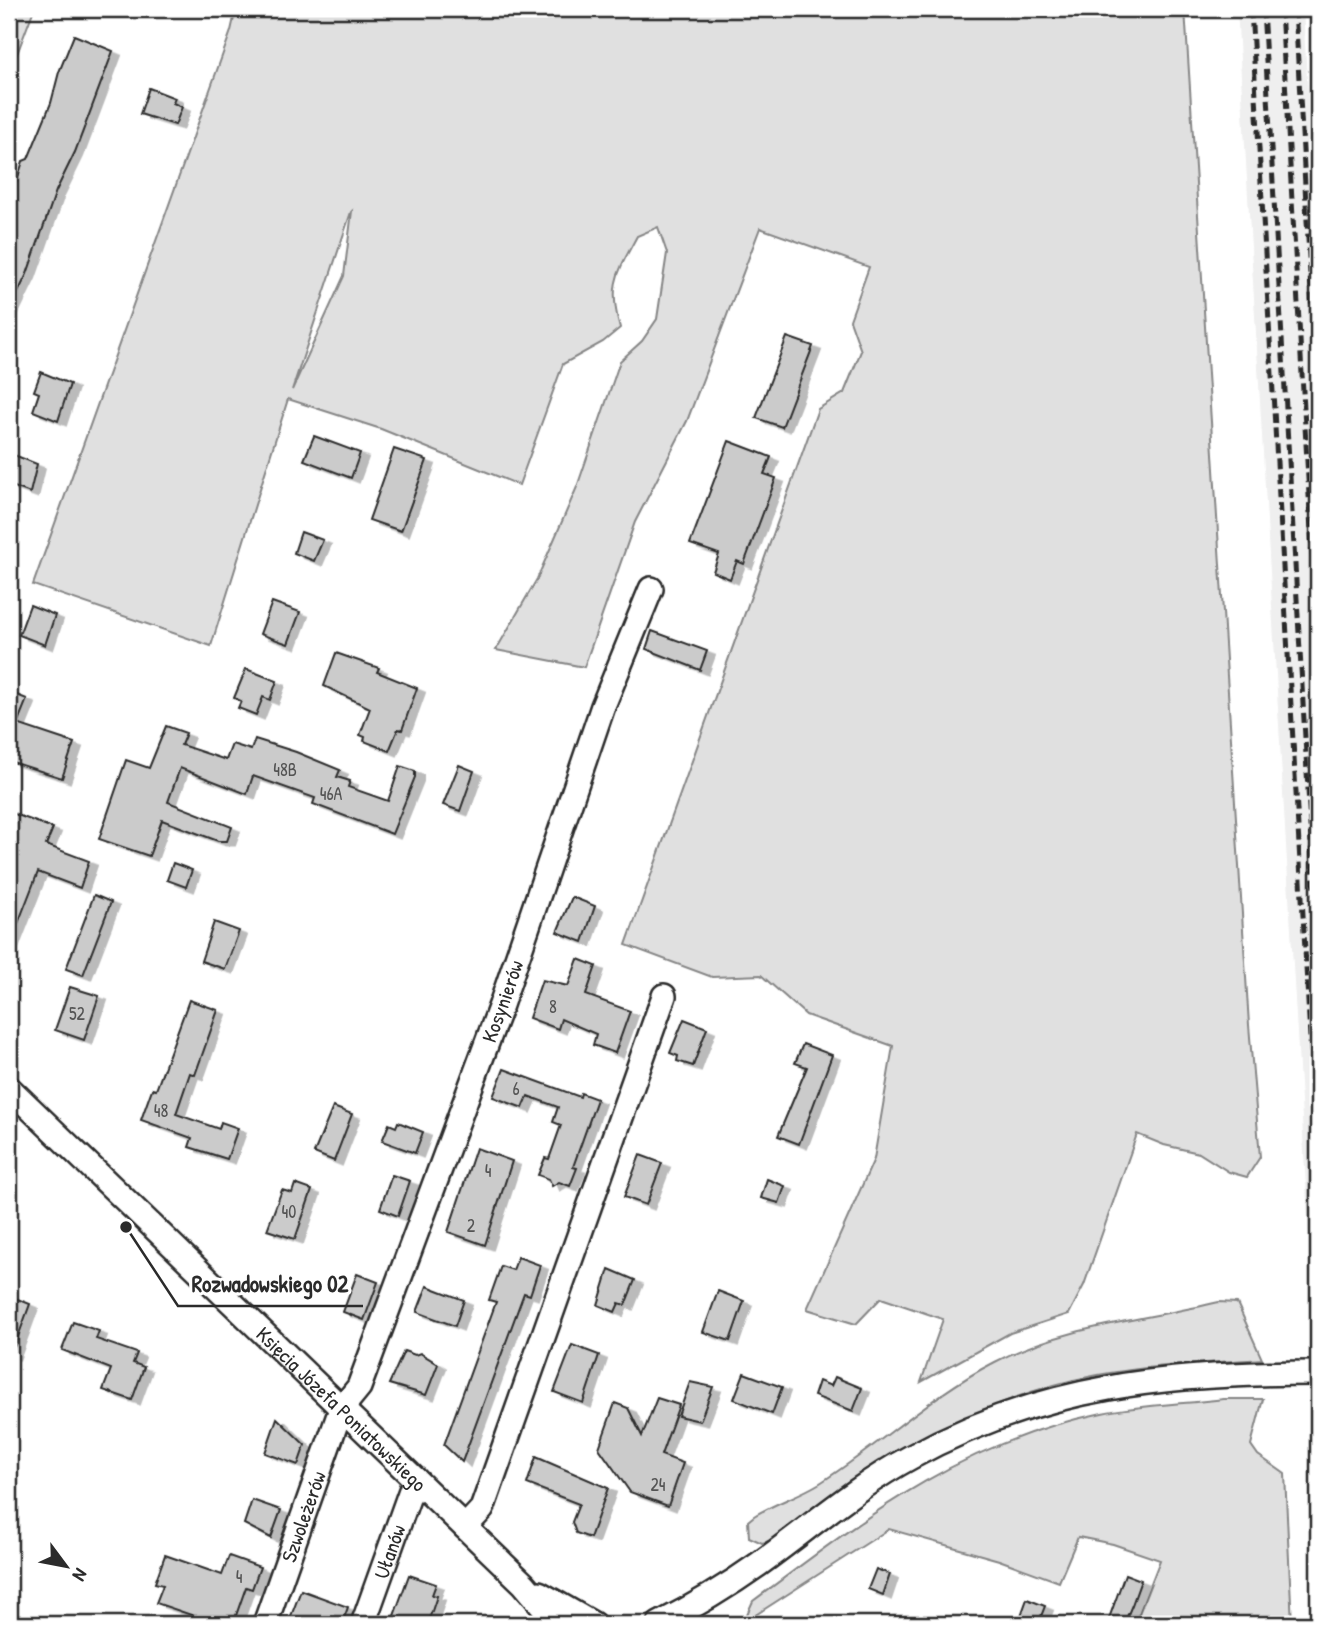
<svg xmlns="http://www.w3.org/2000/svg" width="1327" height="1633" viewBox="0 0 1327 1633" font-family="'Patrick Hand',sans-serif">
<defs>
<filter id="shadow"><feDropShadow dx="8" dy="4.5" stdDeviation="0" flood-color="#0004"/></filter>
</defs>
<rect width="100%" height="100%" fill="#fff"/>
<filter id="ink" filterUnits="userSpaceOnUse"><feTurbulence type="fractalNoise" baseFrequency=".0143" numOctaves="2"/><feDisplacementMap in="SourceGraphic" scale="14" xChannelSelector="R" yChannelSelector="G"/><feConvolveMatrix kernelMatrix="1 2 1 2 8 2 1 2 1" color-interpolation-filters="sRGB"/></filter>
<g filter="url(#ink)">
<path fill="#efefef" d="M1237,9H1303L1318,271V1392Z"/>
<g fill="#e0e0e0" stroke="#868686" stroke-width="2" fill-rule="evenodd">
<path d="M9,9H34L9,75Z"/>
<path d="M236,9H1185L1249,1025L1260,1157L1247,1177L1229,1172L1199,1153L1164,1145L1137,1134L1084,1285L1069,1314L1010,1333L921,1382L943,1319L881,1298L856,1324L807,1309L874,1159L893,1046L806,1015L761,975L712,977L626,945L818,409L844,393L861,351L850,320L869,267L760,228L687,421L635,522L584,667L496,650L537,579L577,487L620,361L642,341L657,319L667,253L658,227L637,236C617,274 608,284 620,328L603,342L563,364L519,485L381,429L288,399L211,646L33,585L231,31ZM352,211L344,276L292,390L351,212Z"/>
<path d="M1219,1302L1237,1303L1262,1359C1207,1363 1153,1365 1098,1375C974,1397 869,1468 769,1541L762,1543L749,1537L748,1521L754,1516C775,1503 799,1496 820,1483C880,1445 932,1394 995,1362C1064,1326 1145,1320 1219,1302Z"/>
<path d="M1224,1399H1263L1251,1445L1258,1455L1285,1474L1292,1624H1135L1160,1560L1113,1544L1078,1537L1059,1582L999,1560L889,1529L743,1623L753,1601C867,1516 959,1443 1102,1413C1142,1405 1183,1404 1224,1399Z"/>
</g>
<g fill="#cbcbcb" stroke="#2b2b2b" stroke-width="2" filter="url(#shadow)">
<path d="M74,35L113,51L75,152L56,191L27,274L9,311V206L23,161L28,159L51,103L59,72Z"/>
<path d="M149,88L175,98L173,103L182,107L175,125L140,114Z"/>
<path d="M787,337L813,346L782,427L756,418Z"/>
<path d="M41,372L70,384L58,421L33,411L39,393L34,391Z"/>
<path d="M314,436L360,453L351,478L304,460Z"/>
<path d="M729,441L771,457L764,474L776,478L744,564L737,561L730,579L713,572L719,554L690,544Z"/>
<path d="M394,449L427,460L401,531L369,520Z"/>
<path d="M14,455L37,464L30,493L9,485V469Z"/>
<path d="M301,532L323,540L314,561L294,553Z"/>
<path d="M272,602L300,612L288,644L260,634Z"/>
<path d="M30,605L55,615L45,645L19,635Z"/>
<path d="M652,631L707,651L700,670L646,649Z"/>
<path d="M336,653L379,668L377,672L417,688L402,730L398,729L389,751L364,741L365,737L360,735L370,708L324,686Z"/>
<path d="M246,669L277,681L270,700L263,697L256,715L238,708L241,701L234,698Z"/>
<path d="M9,692L27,699L17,724L74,743L62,778L9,761Z"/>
<path d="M166,726L186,733L181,745L226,760L232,744L251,750L255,739L296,752L340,770L337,777L350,781L348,787L388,801L400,766L415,771V777L392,834L313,804L315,798L253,776L247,794L180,768L168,802L232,827L227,841H218L162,820L149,856L99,839L126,760L149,768Z"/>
<path d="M459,765L474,771L460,811L443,805Z"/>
<path d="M9,812L53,828L46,845L89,861L80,888L38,872L10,944Z"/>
<path d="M173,863L192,870L186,887L167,880Z"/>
<path d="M94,895L111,902L83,975L66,969Z"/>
<path d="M572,897L595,906L583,942L557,932Z"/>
<path d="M214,922L239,931L225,969L201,961Z"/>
<path d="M578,959L596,966L586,995L630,1011L615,1053L593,1045L596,1034L561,1019L558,1029L529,1018L542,980L568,986Z"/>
<path d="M70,987L99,996L84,1040L55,1030Z"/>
<path d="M189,1000L218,1010L195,1075L190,1073L176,1114L219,1129L221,1122L238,1128L227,1159L189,1147L192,1138L141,1120L152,1089L156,1090Z"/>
<path d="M684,1019L707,1028L693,1066L677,1061L678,1056L670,1053Z"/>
<path d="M803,1044L832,1055L799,1144L778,1136L807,1067L795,1063Z"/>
<path d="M504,1069L580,1097L581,1093L597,1099L573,1167L577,1168L570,1186L559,1182L552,1186L549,1179L538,1175L545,1158L549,1159L561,1125L553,1122L558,1107L528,1096L523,1108L493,1097Z"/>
<path d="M333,1107L352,1114L334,1161L314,1153Z"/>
<path d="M398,1122L423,1132L415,1153L382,1141L389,1124L396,1127Z"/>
<path d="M476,1148L512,1161L485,1245L448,1232Z"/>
<path d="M640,1155L662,1163L646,1205L624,1197Z"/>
<path d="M392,1175L410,1181L398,1216L380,1209Z"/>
<path d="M767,1179L785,1186L779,1203L761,1198Z"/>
<path d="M295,1184L312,1190L295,1239L267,1230L282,1190L292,1193Z"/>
<path d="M518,1257L540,1265L530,1295L524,1293L462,1462L444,1445L496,1302L489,1300L501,1266L513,1270Z"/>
<path d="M609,1269L635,1280L625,1305L619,1303L615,1312L598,1305Z"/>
<path d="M357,1274L378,1282L364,1320L343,1312Z"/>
<path d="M427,1286L464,1300L455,1326L417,1312Z"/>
<path d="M718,1291L744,1301L730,1341L703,1332Z"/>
<path d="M15,1298L30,1304L11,1356L9,1316Z"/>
<path d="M73,1322L99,1331L96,1339L137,1353L133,1363L144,1367L132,1400L103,1390L111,1369L62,1350Z"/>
<path d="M572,1345L599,1355L583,1403L554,1392Z"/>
<path d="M404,1351L415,1355L420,1353L438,1364L426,1395L389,1384Z"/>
<path d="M744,1373L782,1387L772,1414L734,1399Z"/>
<path d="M835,1377L862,1388L853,1411L814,1396L819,1381L831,1386Z"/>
<path d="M690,1382L713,1387L700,1421L678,1416Z"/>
<path d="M657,1398L679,1405L661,1455L683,1463L668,1506L630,1492L599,1448L615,1403L628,1408L642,1436Z"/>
<path d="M277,1418L305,1445L298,1465L265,1453Z"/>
<path d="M536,1457L608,1488L590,1538L576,1533L572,1522L579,1504L527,1484Z"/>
<path d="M252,1500L281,1510L271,1538L244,1524Z"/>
<path d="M165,1555L222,1575L229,1556L260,1567L252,1589L246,1587L233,1624H204L206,1620L156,1603L163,1585L155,1583Z"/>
<path d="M876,1569L890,1574L883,1595L868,1589Z"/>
<path d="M1125,1574L1141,1580L1132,1605L1124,1624H1107Z"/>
<path d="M409,1575L436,1584L432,1595L437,1596L432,1611L427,1624H391Z"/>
<path d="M301,1590L348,1607L342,1624H288Z"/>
<path d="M1027,1599L1045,1606L1038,1624H1018Z"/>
</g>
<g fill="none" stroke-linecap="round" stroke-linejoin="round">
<defs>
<g id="minor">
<path id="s1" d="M9,1088L524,1584L558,1624"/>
<path d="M465,1527L482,1509L664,996"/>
<path d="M539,1593L593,1624"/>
<path id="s2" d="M265,1624L341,1409L359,1387L501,1005L603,706L651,589"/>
<path id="s3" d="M363,1624L415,1479"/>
<path d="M659,1624C693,1607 728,1586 759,1564C809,1528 857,1486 911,1457C1042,1385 1172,1373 1318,1373"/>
</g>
</defs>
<use href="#minor" stroke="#2b2b2b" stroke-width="28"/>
<use href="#minor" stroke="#fff" stroke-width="23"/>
<g stroke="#2b2b2b" stroke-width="5" stroke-dasharray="10 5" stroke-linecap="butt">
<path d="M1251,9L1318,1176"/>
<path d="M1263,9L1318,963"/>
<path d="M1281,9L1318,652"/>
<path d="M1295,9L1318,415"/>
</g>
</g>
</g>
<g text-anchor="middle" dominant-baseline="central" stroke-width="6" stroke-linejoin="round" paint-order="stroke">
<g font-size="18" fill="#535353">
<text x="285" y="769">48B</text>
<text x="331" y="793">46A</text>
<text x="553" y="1006">8</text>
<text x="77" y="1013">52</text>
<text x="516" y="1088">6</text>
<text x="161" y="1110">48</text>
<text x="488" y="1170">4</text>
<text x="289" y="1211">40</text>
<text x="471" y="1225">2</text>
<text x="658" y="1484">24</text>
<text x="239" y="1576">4</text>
</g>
<g font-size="21" fill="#2b2b2b" stroke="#fff">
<text stroke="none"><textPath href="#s2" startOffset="668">Kosynierów</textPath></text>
<text stroke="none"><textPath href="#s1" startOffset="462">Księcia Józefa Poniatowskiego</textPath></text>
<text stroke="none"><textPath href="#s2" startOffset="114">Szwoleżerów</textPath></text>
<text stroke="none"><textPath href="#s3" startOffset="77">Ułanów</textPath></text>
</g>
</g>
<path fill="none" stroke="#2b2b2b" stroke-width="2.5" d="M126 1227L178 1306H363"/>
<circle fill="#2b2b2b" stroke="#fff" stroke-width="2.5" cx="126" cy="1227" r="7"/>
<g font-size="23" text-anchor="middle" font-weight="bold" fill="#2b2b2b" stroke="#fff" stroke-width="6" stroke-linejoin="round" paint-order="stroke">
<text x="270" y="1292">Rozwadowskiego 02</text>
</g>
<rect width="1327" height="1633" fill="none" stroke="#fff" stroke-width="35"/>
<rect x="18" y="18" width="1292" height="1598" fill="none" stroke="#2b2b2b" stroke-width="2.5" filter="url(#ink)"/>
<g transform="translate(66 1566) rotate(122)" stroke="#ffffff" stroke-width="5" paint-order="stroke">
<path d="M0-5L12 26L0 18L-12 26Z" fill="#2b2b2b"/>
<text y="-10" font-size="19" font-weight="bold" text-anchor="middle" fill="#2b2b2b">N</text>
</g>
</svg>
